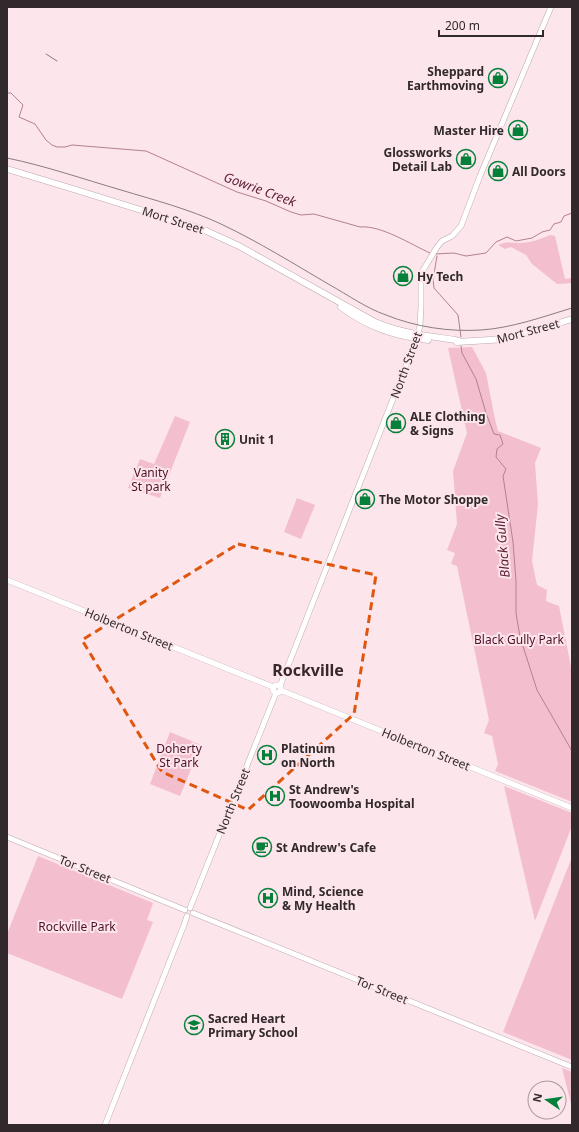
<svg xmlns="http://www.w3.org/2000/svg" width="579" height="1132" viewBox="0 0 579 1132" font-family="'Noto Sans',sans-serif">
<rect width="100%" height="100%" fill="#fce5eb"/>
<g fill="#f3bfce">
<path d="M550,235L555,236L565,279L572,278V283L557,284L532,264L526,255L511,247L505,249L498,245C508,241 510,243 520,243C530,243 541,239 550,235Z"/>
<path d="M472,347L486,373L495,419L498,431L541,448L535,463L538,504L532,561L537,585L547,590L546,601L559,606L572,672V802L495,771L498,764L492,736L484,733L489,720L457,566L451,564L455,553L447,550L457,524L453,471L467,433L448,348Z"/>
<path d="M175,416L190,422L160,498L128,488L140,459L154,464Z"/>
<path d="M297,498L315,505L301,539L284,532Z"/>
<path d="M170,732L201,745L180,796L150,784Z"/>
<path d="M504,786L572,813V826L535,921Z"/>
<path d="M38,856L153,903L147,920L153,922L122,999L7,953V934Z"/>
<path d="M572,857V1060L503,1032Z"/>
<path d="M562,1068L572,1072V1108Z"/>
</g>
<g fill="none" stroke-linecap="round" stroke-linejoin="round">
<g stroke="#b38190" stroke-width="1">
<path d="M7,93H11L23,105L19,117L35,124L46,140L52,145L57,147H65L72,145L146,151L237,192L266,201L291,212L301,215L314,214L360,227C381,225 410,244 430,253"/>
<path d="M435,254L454,253L466,256L486,253L496,242L507,237L516,241L532,238L542,232L550,230L554,224L561,222L564,216L572,213"/>
<path d="M437,256L433,280L434,288L458,315L461,337"/>
<path d="M461,346L462,353L476,379L486,413L494,434L500,435L503,444L497,449L496,457L506,469L503,476L513,542L516,581V613L520,637L537,690L572,751"/>
</g>
<defs>
<g id="tertiary">
<path d="M280,686L415,343L420,326L421,306V282L422,272L437,247L442,241L452,236L461,226L480,176L551,7"/>
<path d="M7,837L185,910"/>
<path d="M190,908L276,693"/>
<path d="M193,913L572,1067"/>
<path d="M105,1125L184,925L187,916"/>
</g>
<g id="secondary">
<path d="M7,580L273,687"/>
<circle cx="277" cy="689" r="4"/>
<path d="M280,691L285,692L572,808"/>
</g>
<g id="primary">
<path d="M7,169L70,188L202,229L239,246L375,322C400,333 428,336 455,340L459,341"/>
<path d="M341,307C368,327 394,336 428,340"/>
<path d="M457,342L506,339L572,319"/>
</g>
</defs>
<use href="#tertiary" stroke="#bea9af" stroke-width="6"/>
<use href="#secondary" stroke="#bea9af" stroke-width="6"/>
<use href="#primary" stroke="#bea9af" stroke-width="7"/>
<use href="#tertiary" stroke="#fff" stroke-width="5"/>
<use href="#secondary" stroke="#fff" stroke-width="5.5"/>
<use href="#primary" stroke="#fff" stroke-width="6"/>
<g stroke="#8b7d80" stroke-width="1">
<path d="M46,54L57,61"/>
<path d="M7,158C46,166 83,179 121,190C154,200 189,209 221,224C259,242 294,264 330,285C348,295 366,308 386,315C416,327 449,332 481,330C512,328 542,317 572,308"/>
</g>
</g>
<path fill="none" stroke="#df570e" stroke-width="3" stroke-dasharray="8 5" stroke-linejoin="round" d="M238,544L376,575L354,714L248,810L162,772L82,640Z"/>
<defs>
<symbol id="shop-ring" viewBox="-11 -11 22 22"><circle r="9.5" fill="#fce5eb" stroke="#048039" stroke-width="1.5"/><path d="M-5-2.5h2.3a2.7 3.5 0 0 1 5.4 0H5L5.5 6h-11ZM-1.5-2.5h3a1.5 2.3 0 0 0-3 0Z" fill="#048039"/></symbol>
<symbol id="building-ring" viewBox="-11 -11 22 22"><circle r="9.5" fill="#fce5eb" stroke="#048039" stroke-width="1.5"/><path d="M-4-6H4V6H1V3H-1V6H-4ZM-2.5-4.3h1.7v1.8h-1.7ZM.8-4.3h1.7v1.8H.8ZM-2.5-1h1.7V.8h-1.7ZM.8-1h1.7V.8H.8Z" fill="#048039"/></symbol>
<symbol id="hospital-ring" viewBox="-11 -11 22 22"><circle r="9.5" fill="#fce5eb" stroke="#048039" stroke-width="1.5"/><path d="M-5-5h3v3.5h4V-5h3V5h-3V1.5h-4V5h-3Z" fill="#048039"/></symbol>
<symbol id="cafe-ring" viewBox="-11 -11 22 22"><circle r="9.5" fill="#fce5eb" stroke="#048039" stroke-width="1.5"/><path d="M-5.5-4.5H6V0H3Q3 3.5 0 3.5H-2.5Q-5.5 3.5-5.5 0ZM3-3.2v2h1.7v-2ZM-6 4.5H4V6H-6Z" fill="#048039"/></symbol>
<symbol id="school-ring" viewBox="-11 -11 22 22"><circle r="9.5" fill="#fce5eb" stroke="#048039" stroke-width="1.5"/><path d="M0-5L7-2L0 1L-7-2ZM-4 1L0 2.5L4 1V4Q0 6-4 4Z" fill="#048039"/></symbol>
</defs>
<g fill-rule="evenodd">
<use href="#shop-ring" x="487" y="67" width="22" height="22"/>
<use href="#shop-ring" x="507" y="119" width="22" height="22"/>
<use href="#shop-ring" x="455" y="148" width="22" height="22"/>
<use href="#shop-ring" x="487" y="160" width="22" height="22"/>
<use href="#shop-ring" x="392" y="265" width="22" height="22"/>
<use href="#shop-ring" x="385" y="412" width="22" height="22"/>
<use href="#building-ring" x="214" y="428" width="22" height="22"/>
<use href="#shop-ring" x="354" y="488" width="22" height="22"/>
<use href="#hospital-ring" x="256" y="744" width="22" height="22"/>
<use href="#hospital-ring" x="264" y="785" width="22" height="22"/>
<use href="#cafe-ring" x="251" y="836" width="22" height="22"/>
<use href="#hospital-ring" x="257" y="887" width="22" height="22"/>
<use href="#school-ring" x="183" y="1014" width="22" height="22"/>
</g>
<g text-anchor="middle" dominant-baseline="central" stroke-width="4" stroke-linejoin="round" paint-order="stroke">
<g font-size="12" font-weight="bold" fill="#31292b" stroke="#fce5eb" text-anchor="start">
<text x="484" y="71" text-anchor="end">Sheppard<tspan x="484" dy="14">Earthmoving</tspan></text>
<text x="504" y="130" text-anchor="end">Master Hire</text>
<text x="452" y="152" text-anchor="end">Glossworks<tspan x="452" dy="14">Detail Lab</tspan></text>
<text x="512" y="171">All Doors</text>
<text x="417" y="276">Hy Tech</text>
<text x="410" y="416">ALE Clothing<tspan x="410" dy="14">&amp; Signs</tspan></text>
<text x="239" y="439">Unit 1</text>
<text x="379" y="499">The Motor Shoppe</text>
<text x="281" y="748">Platinum<tspan x="281" dy="14">on North</tspan></text>
<text x="289" y="789">St Andrew's<tspan x="289" dy="14">Toowoomba Hospital</tspan></text>
<text x="276" y="847">St Andrew's Cafe</text>
<text x="282" y="891">Mind, Science<tspan x="282" dy="14">&amp; My Health</tspan></text>
<text x="208" y="1018">Sacred Heart<tspan x="208" dy="14">Primary School</tspan></text>
</g>
<g font-size="12" fill="#31292b" stroke="#fce5eb">
<text transform="translate(173 220) rotate(18)">Mort Street</text>
<text transform="translate(528 331) rotate(-15)">Mort Street</text>
<text transform="translate(406 365) rotate(-70)">North Street</text>
<text transform="translate(129 629) rotate(22)">Holberton Street</text>
<text transform="translate(426 749) rotate(22)">Holberton Street</text>
<text transform="translate(233 801) rotate(-68)">North Street</text>
<text transform="translate(85 869) rotate(22)">Tor Street</text>
<text transform="translate(382 990) rotate(22)">Tor Street</text>
</g>
<g font-size="12" fill="#4e1029" stroke="#fce5eb">
<text x="151" y="472">Vanity<tspan x="151" dy="14">St park</tspan></text>
<text x="519" y="639">Black Gully Park</text>
<text x="179" y="748">Doherty<tspan x="179" dy="14">St Park</tspan></text>
<text x="77" y="926">Rockville Park</text>
</g>
<g font-size="13" font-style="italic" fill="#612239" stroke="#fce5eb">
<text transform="translate(260 189) rotate(20)">Gowrie Creek</text>
<text transform="translate(502 546) rotate(-95)">Black Gully</text>
</g>
<g font-size="16" font-weight="bold" fill="#38282c" stroke="#fce5eb">
<text x="308" y="670">Rockville</text>
</g>
</g>
<rect width="579" height="1132" fill="none" stroke="#31292b" stroke-width="16"/>
<g transform="translate(547 1100) rotate(283)"><circle r="19" fill="#fce5eb" stroke="#ab9a9e"/>
<path d="M0-3L7 15L0 10L-7 15Z" fill="#048039"/>
<text y="-6" font-size="11" font-weight="bold" text-anchor="middle" fill="#31292b">N</text>
</g>
<path d="M439 30v6h104v-6" fill="none" stroke="#31292b" stroke-width="2"/>
<text x="445" y="30" font-size="12" fill="#31292b" stroke="#fce5eb" stroke-width="3" paint-order="stroke">200 m</text>
</svg>
